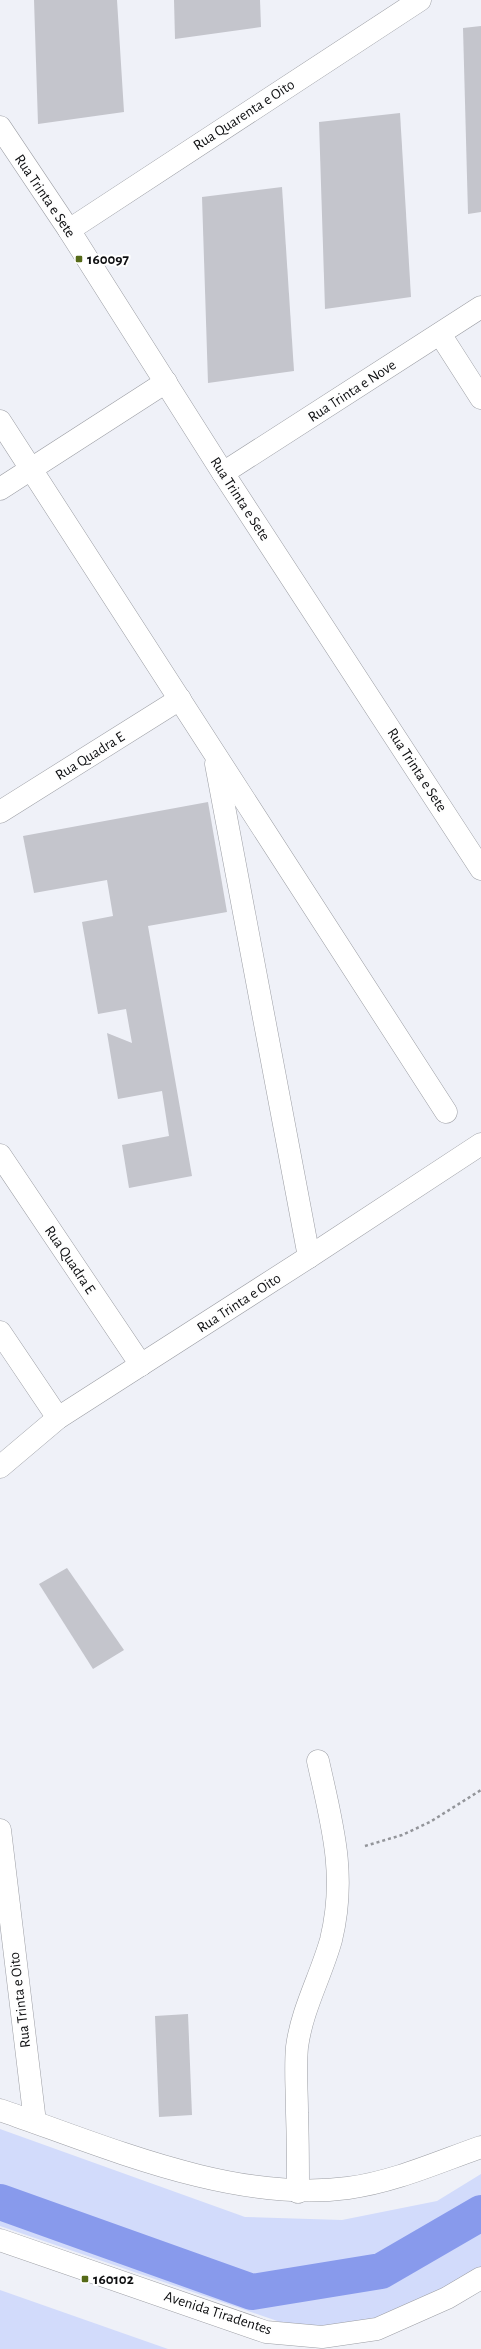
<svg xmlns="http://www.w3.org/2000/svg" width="481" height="2349" viewBox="0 0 481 2349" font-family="'Alegreya Sans',sans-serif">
<rect width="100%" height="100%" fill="#eff1f8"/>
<g fill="#d2dbfb">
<path d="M0,2129L245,2217L342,2220L437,2201L481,2174V2270L409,2311L344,2329L292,2326L0,2226Z"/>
<path d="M0,2290L168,2349H0Z"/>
</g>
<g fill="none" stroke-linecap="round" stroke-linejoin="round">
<path stroke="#889aec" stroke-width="36" d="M0,2202L252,2292L381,2271L481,2213"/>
</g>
<g fill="#c4c5cc">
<path d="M34,0H117L124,112L38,124Z"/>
<path d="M174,0H260L261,27L175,39Z"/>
<path d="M481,26V212L468,214L463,28Z"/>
<path d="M400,113L411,297L325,309L319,122Z"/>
<path d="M282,187L294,371L208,383L202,197Z"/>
<path d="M208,802L227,912L148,926L192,1176L129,1188L122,1145L169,1136L162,1091L118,1099L107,1033L132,1043L126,1009L98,1014L82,922L113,916L107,880L34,893L23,836Z"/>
<path d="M67,1568L124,1650L93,1669L39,1584Z"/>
<path d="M188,2014L192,2115L159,2117L155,2016Z"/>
</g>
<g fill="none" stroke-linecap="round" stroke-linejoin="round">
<defs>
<g id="minor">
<path d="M69,230L420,0"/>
<path d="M440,334L481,398"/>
<path d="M0,421L446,1112"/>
<path d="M0,489L166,382"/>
<path d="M216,764L309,1257"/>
<path d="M0,812L180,699"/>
<path d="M0,1155L141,1365"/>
<path d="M0,1332L58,1418"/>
<path d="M0,1467L58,1418L309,1257L481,1144"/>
<path d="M0,1830L35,2122"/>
<path d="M298,2192C298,2166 298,2139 297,2113C297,2091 295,2069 297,2047C302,2009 321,1976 331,1940C347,1875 332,1824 318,1761"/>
</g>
<g id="tertiary">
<path d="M0,127L69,230L223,473L481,869"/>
<path d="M223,473L481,307"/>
<path d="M0,2110C107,2147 234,2203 348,2188C394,2182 438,2162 481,2147"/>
<path d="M0,2240L266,2332L322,2337L377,2329L447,2298L481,2278"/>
</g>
</defs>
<use href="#minor" stroke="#9c9ea4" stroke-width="23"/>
<use href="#tertiary" stroke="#9c9ea4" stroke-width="23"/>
<path stroke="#93959a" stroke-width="2.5" stroke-dasharray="3 3" stroke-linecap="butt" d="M365,1846L402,1835L430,1822L481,1790"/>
<use href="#minor" stroke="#fff" stroke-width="22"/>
<use href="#tertiary" stroke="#fff" stroke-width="22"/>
</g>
<g fill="#556a18" stroke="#fefefe" stroke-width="1.5">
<rect x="75" y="255" width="8" height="8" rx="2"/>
<rect x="81" y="2275" width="8" height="8" rx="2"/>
</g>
<g text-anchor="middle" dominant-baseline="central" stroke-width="4" stroke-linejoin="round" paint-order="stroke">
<g font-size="15" fill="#0d0e10" stroke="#fefefe">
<text transform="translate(244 115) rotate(-33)">Rua Quarenta e Oito</text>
<text transform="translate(45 196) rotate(56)">Rua Trinta e Sete</text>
<text transform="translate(352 391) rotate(-33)">Rua Trinta e Nove</text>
<text transform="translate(240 499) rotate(57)">Rua Trinta e Sete</text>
<text transform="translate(90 756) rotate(-32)">Rua Quadra E</text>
<text transform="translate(417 770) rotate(57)">Rua Trinta e Sete</text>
<text transform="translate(70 1260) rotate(56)">Rua Quadra E</text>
<text transform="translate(239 1303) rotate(-33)">Rua Trinta e Oito</text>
<text transform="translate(20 2000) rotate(-97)">Rua Trinta e Oito</text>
<text transform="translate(218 2313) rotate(18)">Avenida Tiradentes</text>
</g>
<g font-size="15" font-weight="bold" fill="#0d0e10" stroke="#fefefe" text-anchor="start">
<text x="87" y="259">160097</text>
<text x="93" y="2279">160102</text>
</g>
</g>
</svg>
